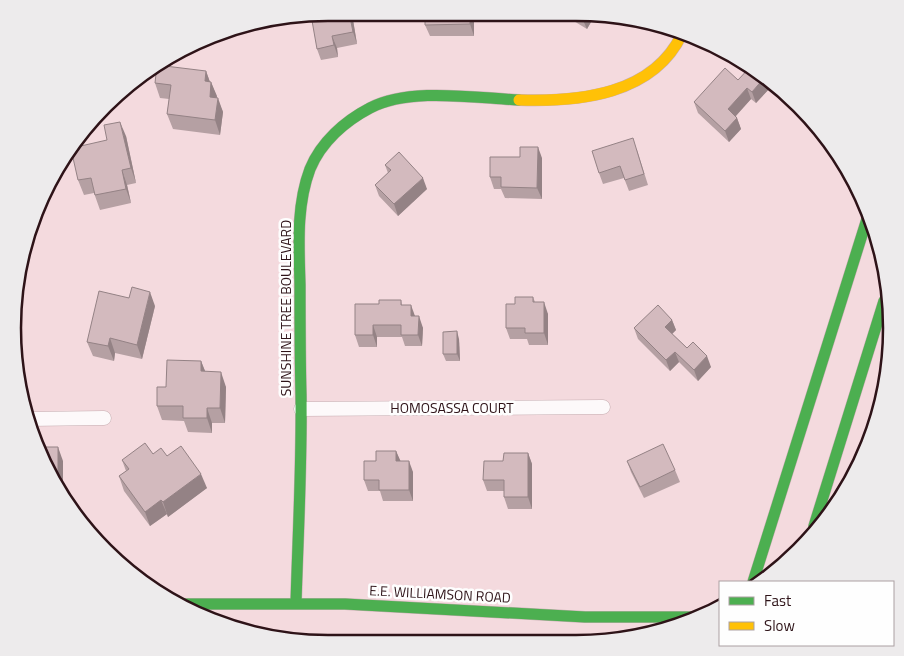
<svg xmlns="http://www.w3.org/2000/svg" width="904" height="656" font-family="'Titillium Web',sans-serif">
  <rect width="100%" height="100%" fill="#f4dade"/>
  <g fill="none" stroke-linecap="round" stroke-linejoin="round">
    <defs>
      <g id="street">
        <polyline points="301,409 603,407"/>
        <polyline points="29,419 104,418"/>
      </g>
      <g id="fast">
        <polyline points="814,526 884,301"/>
        <polyline points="753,582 867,219"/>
        <path d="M296,603C298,534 302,464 301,395C300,358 300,322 300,285C299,247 296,206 310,169C321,142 345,121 370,108C410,87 475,98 519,100"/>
        <polyline points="177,604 345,604 585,617 701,617"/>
      </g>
      <path id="slow" d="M519,100C579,102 653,95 682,34"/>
    </defs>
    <use href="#street" stroke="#c5acb0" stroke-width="15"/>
    <use href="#fast" stroke="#c5acb0" stroke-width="12"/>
    <use href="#slow" stroke="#c5acb0" stroke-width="12"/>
    <use href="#street" stroke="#fdf9fa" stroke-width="14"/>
    <use href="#fast" stroke="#4caf50" stroke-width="11"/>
    <use href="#slow" stroke="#ffc107" stroke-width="11"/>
  </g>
  <g fill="#b5a0a3">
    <polygon points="328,12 350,12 353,20 357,44 337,48 338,57 321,60 317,49"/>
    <polygon points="474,12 474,36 430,36 425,25"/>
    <polygon points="565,12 576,12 595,15 587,29 567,17"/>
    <polygon points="595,15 607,17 605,21"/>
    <polygon points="206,71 210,82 211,82 217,98 223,112 220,135 173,129 167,114 169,99 160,98 155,83"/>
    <polygon points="738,80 770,88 756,103 751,99 736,116 737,118 741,129 729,142 698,113 694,102"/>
    <polygon points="126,136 136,183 127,185 131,203 100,210 94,193 84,195 78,180"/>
    <polygon points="637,150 648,185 629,191 624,178 603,184 599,173"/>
    <polygon points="542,158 542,199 505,198 501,189 494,189 490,177"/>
    <polygon points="385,165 427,189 398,216 379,196 375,185 388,173"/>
    <polygon points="533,297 535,302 548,314 548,345 529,345 527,339 510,339 506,328 515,304"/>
    <polygon points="401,300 402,305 415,316 423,328 422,346 405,346 402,337 377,337 377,347 359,347 355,335 379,304"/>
    <polygon points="155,306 142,359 115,353 114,361 93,356 87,342"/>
    <polygon points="672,320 676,330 672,334 687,348 711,367 698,381 679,362 670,371 638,339 634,328"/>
    <polygon points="459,339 460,361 446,361 443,354"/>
    <polygon points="201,361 205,371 226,387 225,423 212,423 212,433 188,432 184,421 162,420 157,406 166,387"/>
    <polygon points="396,451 400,461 413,472 413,501 383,501 380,491 368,491 364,480 376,461"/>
    <polygon points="528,453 532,464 532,509 508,509 504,497 504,491 487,491 483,480 503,461"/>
    <polygon points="153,454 167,456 207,488 168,517 167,514 150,526 124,491 119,476 126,471 122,460"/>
    <polygon points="627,461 675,470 680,482 644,498 631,472"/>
  </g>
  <g fill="#948285">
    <polygon points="349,12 353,20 357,44 353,32"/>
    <polygon points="470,12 474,12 474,36 470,24"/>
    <polygon points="585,14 595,15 587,29 582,18"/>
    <polygon points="603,16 607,17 605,21"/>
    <polygon points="332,36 337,48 338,57 334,45"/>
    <polygon points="206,71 211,85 211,82 217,96 215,112 205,81"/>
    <polygon points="764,78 768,81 770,88 756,103 752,92"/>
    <polygon points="747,88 751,99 732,120 728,109"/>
    <polygon points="218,98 223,112 220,135 215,120"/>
    <polygon points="737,118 741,129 729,142 725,131"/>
    <polygon points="120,122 126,136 136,183 131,168"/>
    <polygon points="538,147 542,158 542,199 537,188"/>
    <polygon points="122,170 127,185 131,203 126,189"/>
    <polygon points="423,178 427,189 398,216 394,204"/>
    <polygon points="150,292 155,306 142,359 137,345"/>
    <polygon points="544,302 548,314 548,345 544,333"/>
    <polygon points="411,305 415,316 411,316"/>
    <polygon points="419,316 423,328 422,346 418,335"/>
    <polygon points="672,320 676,330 669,337 665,327"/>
    <polygon points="373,325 377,337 377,347 373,335"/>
    <polygon points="457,331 459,339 460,361 457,354"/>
    <polygon points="110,338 115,353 114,361 108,346"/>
    <polygon points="15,348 17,372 15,368"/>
    <polygon points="675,352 679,362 670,371 666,360"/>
    <polygon points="707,356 711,367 698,381 694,370"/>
    <polygon points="201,361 207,376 201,371"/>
    <polygon points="221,372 226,387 225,423 220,408"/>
    <polygon points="207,408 212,423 212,433 207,418"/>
    <polygon points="58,447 63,461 63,494 58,485"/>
    <polygon points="396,451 401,462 396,461"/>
    <polygon points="528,453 532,464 532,509 528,497"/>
    <polygon points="409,461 413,472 413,501 409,490"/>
    <polygon points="201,474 207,488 168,517 163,502"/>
    <polygon points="161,500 167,514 150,526 145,512"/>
  </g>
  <g fill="#d3babe" stroke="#948285">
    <polygon points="328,12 349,12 353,32 332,36 334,45 317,49 311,15"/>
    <polygon points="425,12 470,12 470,24 425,25"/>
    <polygon points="574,12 576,12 585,14 582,18"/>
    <polygon points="157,65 206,71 205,81 211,82 210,97 218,98 215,120 167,114 171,85 155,83"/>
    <polygon points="751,66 764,78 752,92 747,88 728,109 737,118 725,131 694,102 725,68 738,80"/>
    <polygon points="120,122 131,168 122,170 126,189 95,195 91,178 78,180 71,149 72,148 107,140 104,125"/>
    <polygon points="633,138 644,174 625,180 620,166 599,173 592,151"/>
    <polygon points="520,147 538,147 537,188 501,187 501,177 490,177 490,157 520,157"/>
    <polygon points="399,152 423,178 394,204 375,185 391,170 385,165"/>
    <polygon points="132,287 150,292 137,345 110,338 108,346 87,342 99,291 129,298"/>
    <polygon points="515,297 533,297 533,302 544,302 544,333 525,333 525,328 506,328 506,304 515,304"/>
    <polygon points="379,300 401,300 401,305 411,305 411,316 419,316 418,335 401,335 401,325 373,325 373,335 355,335 355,304 379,304"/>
    <polygon points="658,305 672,320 665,327 687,348 693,342 707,356 694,370 675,352 666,360 634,328"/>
    <polygon points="457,331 457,354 443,354 443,332"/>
    <polygon points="167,360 201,361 201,371 221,372 220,408 207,408 207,418 183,418 183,406 157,406 157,387 166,387"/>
    <polygon points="145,443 153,454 161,448 167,456 181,446 201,474 163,502 161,500 145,512 119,476 129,469 122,460"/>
    <polygon points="663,444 675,470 640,487 627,461"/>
    <polygon points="38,447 58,447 58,485 38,452"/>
    <polygon points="376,451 396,451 396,461 409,461 409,490 379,490 379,480 364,480 364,461 376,461"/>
    <polygon points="504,453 528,453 528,497 504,497 504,480 483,480 484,461 503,461"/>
  </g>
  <g text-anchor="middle" stroke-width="5" stroke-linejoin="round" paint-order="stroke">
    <g font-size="14" fill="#2e1318" stroke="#fefefe">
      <text transform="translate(286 308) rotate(-90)" y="5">SUNSHINE TREE BOULEVARD</text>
      <text x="452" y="413">HOMOSASSA COURT</text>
      <text transform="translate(440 594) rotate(3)" y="5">E.E. WILLIAMSON ROAD</text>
    </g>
  </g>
  <path d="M0 0H904V656H0ZM328 21H576A307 307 0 0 1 883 328V328A307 307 0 0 1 576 635H328A307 307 0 0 1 21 328V328A307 307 0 0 1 328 21Z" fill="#edebec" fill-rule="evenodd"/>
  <path fill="none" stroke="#2e1318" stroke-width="2.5" d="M328 21H576A307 307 0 0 1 883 328V328A307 307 0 0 1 576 635H328A307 307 0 0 1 21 328V328A307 307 0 0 1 328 21Z"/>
  <rect x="719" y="581" width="175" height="65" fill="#fefefe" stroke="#aba0a2"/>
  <rect x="729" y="597" width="25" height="8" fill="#4caf50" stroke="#aba0a2"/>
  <text x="764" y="606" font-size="15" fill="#2e1318">Fast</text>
  <rect x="729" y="622" width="25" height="8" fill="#ffc107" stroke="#aba0a2"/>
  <text x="764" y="631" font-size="15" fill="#2e1318">Slow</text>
</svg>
